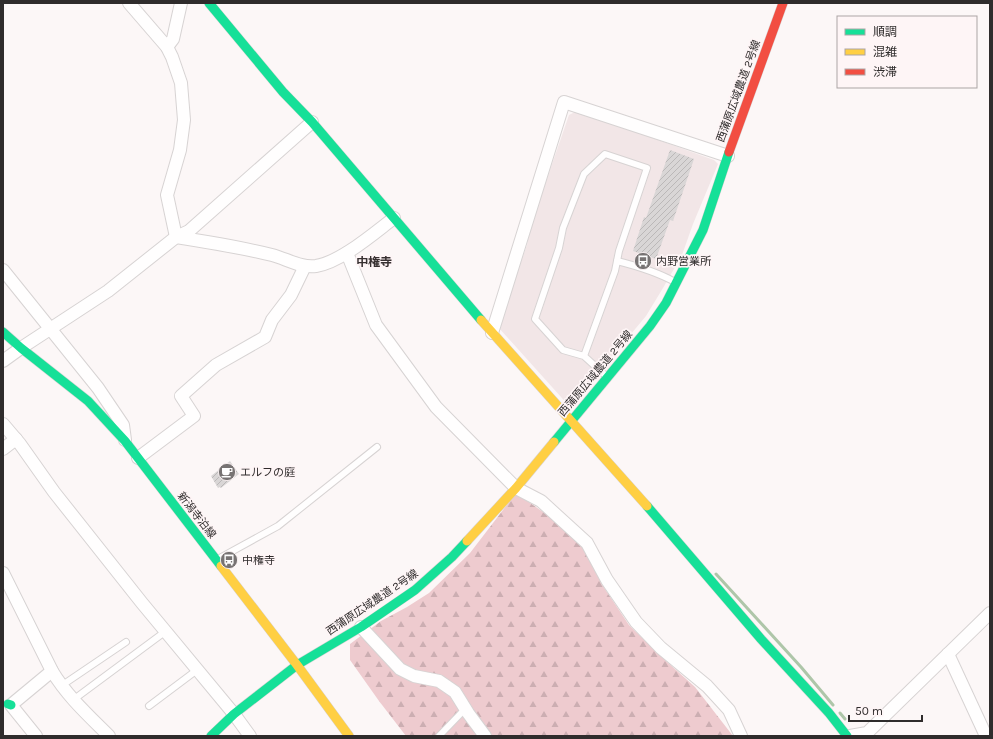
<svg xmlns="http://www.w3.org/2000/svg" width="993" height="739" font-family="Karla,'Noto Sans JP',sans-serif">
  <defs>
    <pattern id="forest-firs" width="22" height="20" patternUnits="userSpaceOnUse"><rect width="22" height="20" fill="#eecbcf"/><path d="M5 1l3.5 6h-7zM16 11l3.5 6h-7z" fill="#ccaeb2"/></pattern>
    <pattern id="building-hatch" width="6" height="6" patternUnits="userSpaceOnUse"><rect width="6" height="6" fill="#d9d6d6"/><path d="M-1 1l2-2M0 6l6-6M5 7l2-2" fill="none" stroke="#bbb8b8"/></pattern>
  </defs>
  <rect width="100%" height="100%" fill="#fcf7f7"/>
  <polygon fill="#f2e6e7" points="577,111 714,160 718,164 693,224 682,255 663,288 646,316 570,407 498,327 527,245 530,228 569,115"/>
  <polygon fill="url(#forest-firs)" points="516,493 580,538 603,586 629,625 666,661 695,687 733,736 406,736 379,701 350,660 350,644 381,621 407,607 429,593 470,553"/>
  <g fill="none" stroke-linecap="round" stroke-linejoin="round">
    <g stroke="#aec6a9" stroke-width="3">
      <polyline points="716,574 801,667 833,705"/>
      <polyline points="840,713 845,719"/>
    </g>
  </g>
  <g fill="url(#building-hatch)">
    <polygon points="670,150 694,159 673,221 670,220 656,259 633,251 644,217 646,218"/>
    <polygon points="230,461 239,474 221,488 220,487 218,488 211,476"/>
  </g>
  <g fill="none" stroke-linecap="round" stroke-linejoin="round">
    <defs>
      <g id="lane">
        <path d="M617,261C637,266 657,272 675,282"/>
        <polyline points="584,356 615,271 619,251 647,168 605,154 584,174 563,228 559,248 535,319 563,350 584,356 606,376"/>
        <polyline points="218,559 278,526 377,447"/>
        <polyline points="61,686 126,642"/>
        <polyline points="73,700 166,631"/>
        <polyline points="149,706 197,670"/>
        <polyline points="439,736 465,709"/>
      </g>
      <g id="street">
        <polyline points="129,3 167,47 172,57 181,83 184,120 180,150 167,195 176,237"/>
        <polyline points="167,47 173,39 181,3"/>
        <path d="M176,237C208,242 240,247 272,255C287,259 301,268 316,266C341,262 374,233 394,218"/>
        <polyline points="347,253 376,325 436,407 516,488 541,501 587,543 607,580 636,622 661,648 707,686 729,710 741,736"/>
        <polyline points="3,270 98,388 123,425 125,440"/>
        <polyline points="492,333 564,102 728,156"/>
        <polyline points="3,361 21,348 108,291 176,237 189,231 312,122"/>
        <polyline points="3,424 20,444 54,492 142,603 234,714 250,736"/>
        <polyline points="3,449 16,439"/>
        <polyline points="138,458 194,416 181,396 216,365 265,337 272,320 291,295 305,266"/>
        <path d="M3,573L52,671C67,696 88,715 109,736"/>
        <polyline points="361,627 400,669 414,676 439,681 455,692 468,713 485,736"/>
        <polyline points="948,654 986,736"/>
        <polyline points="36,736 11,705 52,671"/>
        <polyline points="850,736 867,733 990,613"/>
      </g>
      <g id="fast">
        <polyline points="209,3 283,92 312,122 481,320"/>
        <polyline points="3,332 21,348 88,401 125,441 221,566"/>
        <polyline points="554,442 650,326 666,303 703,230 729,152"/>
        <polyline points="647,506 761,639 829,713 847,736"/>
        <polyline points="8,704 11,705"/>
        <polyline points="211,736 234,714 297,665 361,627 415,590 452,557 467,541"/>
      </g>
      <g id="slow">
        <polyline points="481,320 647,506"/>
        <polyline points="467,541 516,488 554,442"/>
        <polyline points="221,566 297,665 349,736"/>
      </g>
      <polyline id="jam" points="729,152 783,3"/>
    </defs>
    <use href="#lane" stroke="#d7d3d3" stroke-width="8"/>
    <use href="#street" stroke="#d7d3d3" stroke-width="14"/>
    <use href="#fast" stroke="#d7d3d3" stroke-width="10"/>
    <use href="#slow" stroke="#d7d3d3" stroke-width="10"/>
    <use href="#jam" stroke="#d7d3d3" stroke-width="10"/>
    <use href="#lane" stroke="#fffefe" stroke-width="6"/>
    <use href="#street" stroke="#fffefe" stroke-width="12"/>
    <use href="#fast" stroke="#16e098" stroke-width="9"/>
    <use href="#slow" stroke="#ffcf43" stroke-width="9"/>
    <use href="#jam" stroke="#f24e42" stroke-width="9"/>
  </g>
  <defs>
    <symbol id="bus-disc" viewBox="-11 -11 22 22"><circle r="9.5" fill="#777373" stroke="#fef5f6"/><path d="M-5-6H5V4H4V6H2V4H-2V6H-4V4H-5ZM-3.5-4V0h7V-4ZM-3.5 1.2v1.5H-2V1.2ZM2 1.2v1.5H3.5V1.2Z" fill="#fff"/></symbol>
    <symbol id="cafe-disc" viewBox="-11 -11 22 22"><circle r="9.5" fill="#777373" stroke="#fef5f6"/><path d="M-5.5-4.5H6V0H3Q3 3.5 0 3.5H-2.5Q-5.5 3.5-5.5 0ZM3-3.2v2h1.7v-2ZM-6 4.5H4V6H-6Z" fill="#fff"/></symbol>
  </defs>
  <g fill-rule="evenodd">
    <use href="#bus-disc" x="633" y="251" width="20" height="20"/>
    <use href="#cafe-disc" x="217" y="462" width="20" height="20"/>
    <use href="#bus-disc" x="219" y="550" width="20" height="20"/>
  </g>
  <g text-anchor="middle" stroke-width="3.5" stroke-linejoin="round" paint-order="stroke">
    <g font-size="11" fill="#2f2c2c" stroke="#fef5f6">
      <text transform="translate(738 91) rotate(-70)" y="4">西蒲原広域農道 2号線</text>
      <text transform="translate(595 373) rotate(-50)" y="4">西蒲原広域農道 2号線</text>
      <text transform="translate(197 515) rotate(52)" y="4">新潟寺泊線</text>
      <text transform="translate(372 602) rotate(-34)" y="4">西蒲原広域農道 2号線</text>
    </g>
    <g font-size="11" fill="#2f2c2c" stroke="#fef5f6" text-anchor="start">
      <text x="656" y="265">内野営業所</text>
      <text x="240" y="476">エルフの庭</text>
      <text x="242" y="564">中権寺</text>
    </g>
    <g font-size="12" font-weight="bold" fill="#373031" stroke="#fef5f6">
      <text x="374" y="266">中権寺</text>
    </g>
  </g>
  <rect width="993" height="739" fill="none" stroke="#2f2c2c" stroke-width="8"/>
  <rect x="837" y="16" width="140" height="72" fill="#fef5f6" stroke="#aba5a5"/>
  <rect x="845" y="29" width="20" height="6" fill="#16e098" stroke="#aba5a5"/>
  <text x="873" y="36" font-size="12" fill="#2f2c2c">順調</text>
  <rect x="845" y="49" width="20" height="6" fill="#ffcf43" stroke="#aba5a5"/>
  <text x="873" y="56" font-size="12" fill="#2f2c2c">混雑</text>
  <rect x="845" y="69" width="20" height="6" fill="#f24e42" stroke="#aba5a5"/>
  <text x="873" y="76" font-size="12" fill="#2f2c2c">渋滞</text>
  <path d="M849 715v6h73v-6" fill="none" stroke="#2f2c2c" stroke-width="2"/>
  <text x="855" y="715" font-size="12" fill="#2f2c2c" stroke="#fef5f6" stroke-width="3" paint-order="stroke">50 m</text>
</svg>
